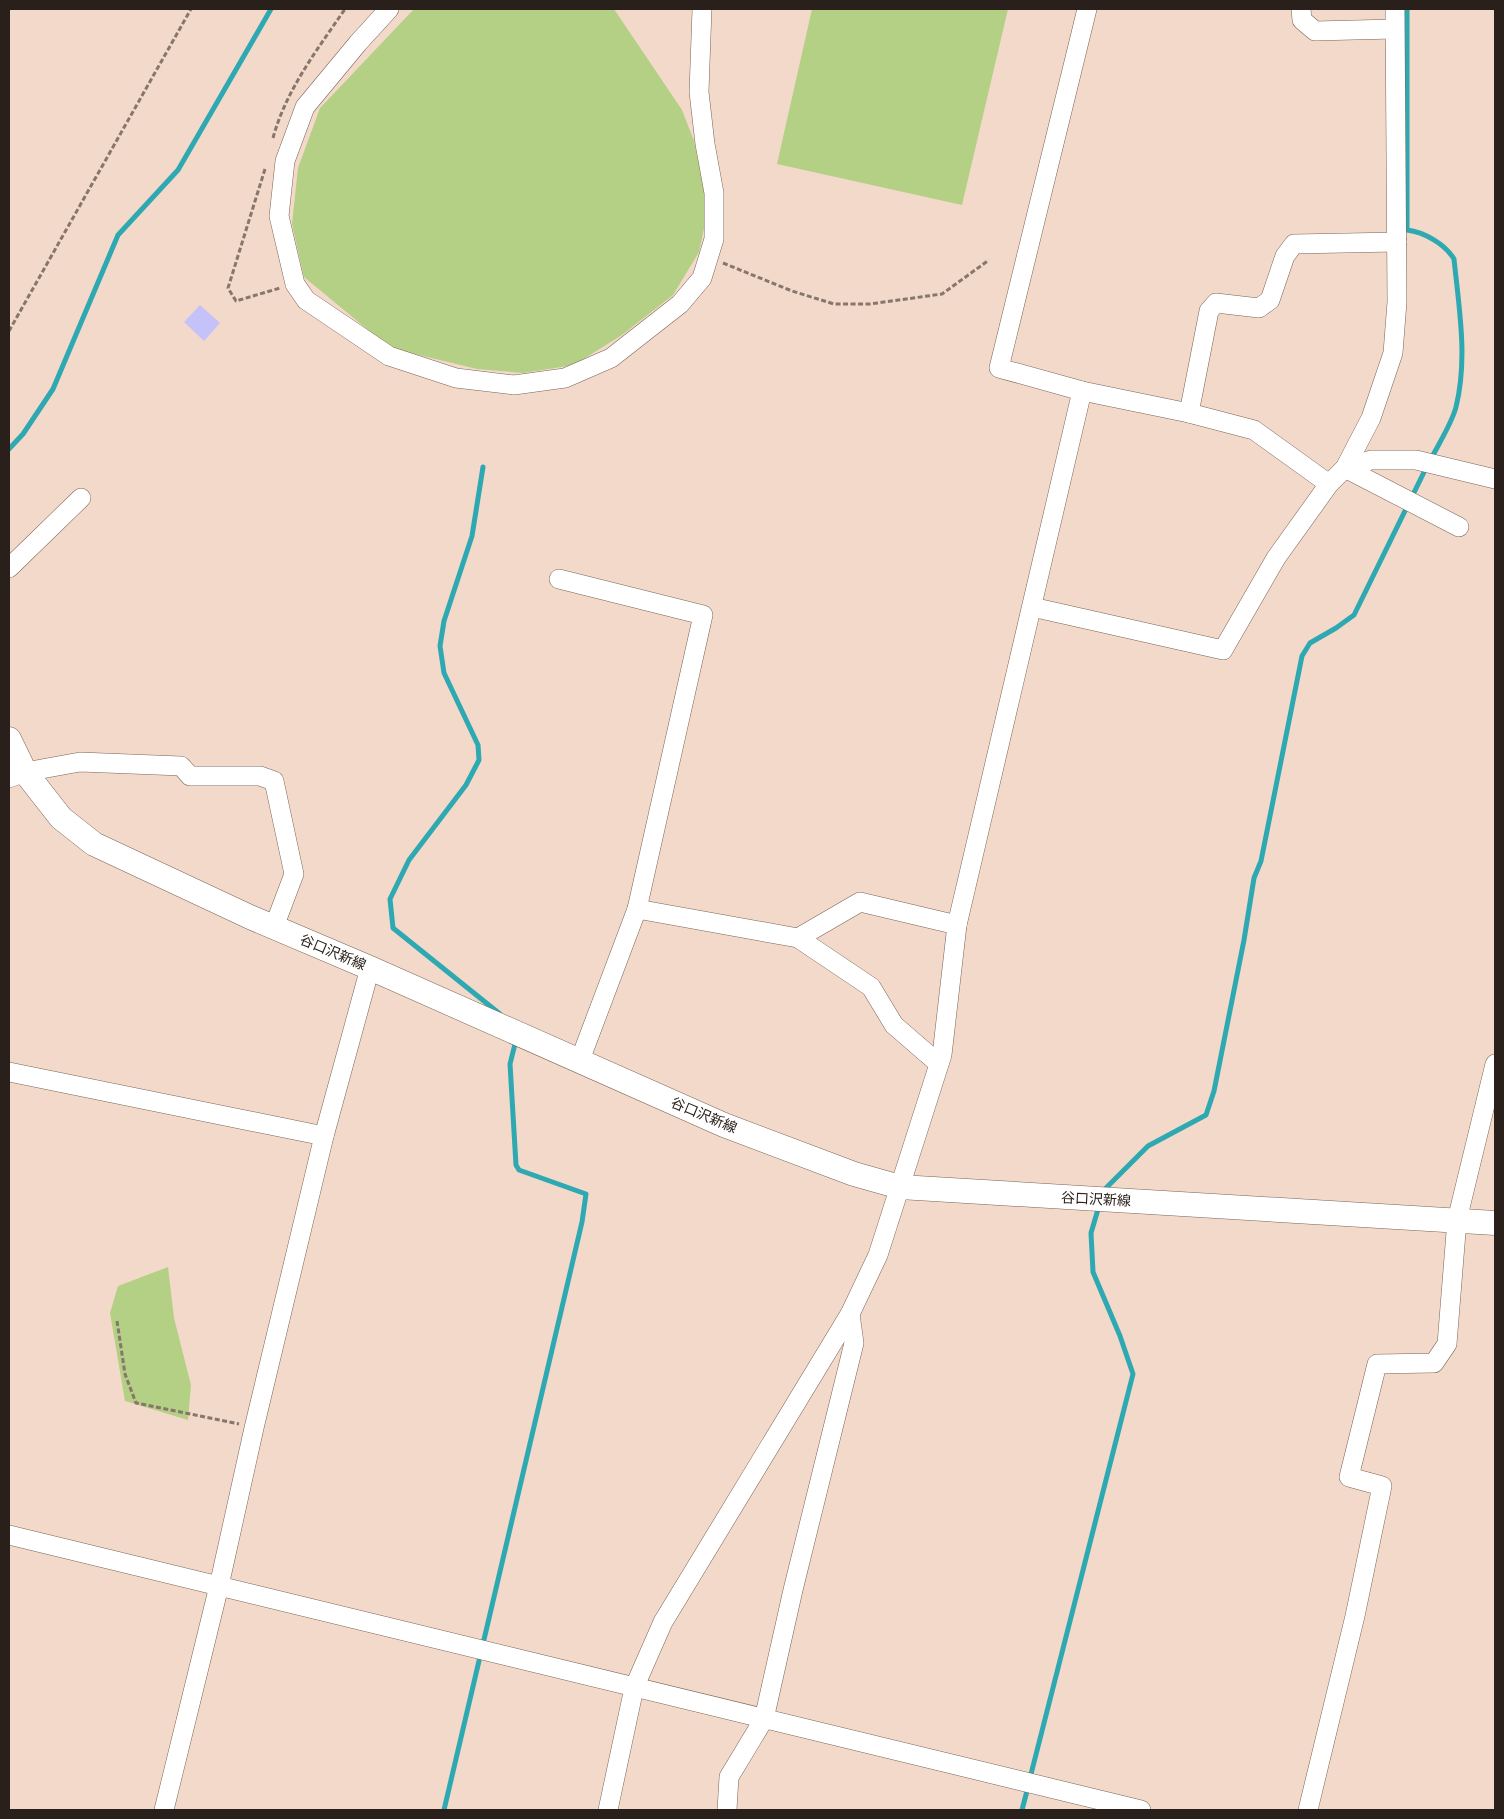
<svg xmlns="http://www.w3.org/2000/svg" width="1504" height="1819" font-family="'Noto Serif','Noto Sans JP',serif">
  <rect width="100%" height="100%" fill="#f3d9ca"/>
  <g fill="#b4d084">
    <polygon points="414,9 614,9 682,110 694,141 708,210 699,252 673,295 622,335 574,365 523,373 477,369 390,348 304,277 292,224 298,168 320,108"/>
    <polygon points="812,9 1008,9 962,205 777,164"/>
    <polygon points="168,1267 174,1318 191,1385 188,1420 125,1401 110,1313 118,1286"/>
  </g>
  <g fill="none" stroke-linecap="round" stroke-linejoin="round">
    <g stroke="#2ea9b2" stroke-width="5">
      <path d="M1407,9V230C1424,232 1445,244 1454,259C1459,308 1468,359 1456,407C1452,423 1439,443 1431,459"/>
      <polyline points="9,449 23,434 53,389 118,235 178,170 271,9"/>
      <polyline points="483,467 472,536 444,621 440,646 444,673 478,745 479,760 466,785 409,860 390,899 393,928 500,1014"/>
      <polyline points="1103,1193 1104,1190 1148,1146 1206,1115 1214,1091 1244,940 1254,878 1261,861 1302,656 1310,643 1336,628 1354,615 1427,466"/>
      <polyline points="1030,1778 1133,1374 1120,1336 1093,1272 1091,1233 1099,1206"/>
      <polyline points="444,1810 582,1222 586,1194 519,1170 516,1165 510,1064 516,1040"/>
      <polyline points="1022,1810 1028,1787"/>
    </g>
  </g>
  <polygon fill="#c5c2fa" points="200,305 220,323 204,341 184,322"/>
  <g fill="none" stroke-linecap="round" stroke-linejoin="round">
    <defs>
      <g id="minor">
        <polyline points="389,9 358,43 305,107 285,161 279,216 295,284 306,300 389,356 456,378 514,385 565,378 611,358 680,304 702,278 714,239 714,193 705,144 699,92 702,9"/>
        <polyline points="1087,9 999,368 1082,391 1189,413 1254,430 1329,484"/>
        <polyline points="1301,9 1302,20 1315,31 1394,29"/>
        <polyline points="1189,413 1209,311 1216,303 1259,308 1270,300 1285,256 1294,244 1397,242"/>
        <polyline points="1345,468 1371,460 1416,460 1495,479"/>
        <polyline points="1345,468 1459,527"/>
        <polyline points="9,568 81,498"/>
        <polyline points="559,579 703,615 637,909 580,1060"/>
        <polyline points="1032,607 1223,650 1276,558 1329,484 1345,468 1371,418 1393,353 1397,302 1395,9"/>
        <polyline points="9,778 25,772 80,762 181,766 190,776 260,776 274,781 294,874 274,927"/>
        <polyline points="637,909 798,938 860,902 957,925"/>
        <polyline points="798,938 871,987 894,1025 939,1064"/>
        <polyline points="9,1072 324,1136"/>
        <polyline points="9,1535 1141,1810"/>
        <polyline points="164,1810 219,1586 254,1428 324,1136 370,968"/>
        <polyline points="608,1810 634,1688 663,1622 850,1314 878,1255 942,1055 957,925 1082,391"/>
        <polyline points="727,1810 729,1777 764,1719 793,1590 854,1343 850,1314"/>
        <polyline points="1308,1810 1355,1616 1382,1486 1349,1477 1377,1364 1434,1363 1447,1344 1457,1220 1495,1064"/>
      </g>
      <polyline id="major" points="9,739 25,772 61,818 94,844 250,917 370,968 724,1125 854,1174 900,1187 1495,1223"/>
    </defs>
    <use href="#minor" stroke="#7a6456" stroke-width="20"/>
    <use href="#major" stroke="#7a6456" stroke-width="25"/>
    <g stroke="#87766c" stroke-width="3" stroke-dasharray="5 2.5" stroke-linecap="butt">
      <path d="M273,138C286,90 317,50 345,9"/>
      <polyline points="265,169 228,288 236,301 280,288"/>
      <polyline points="723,263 792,291 834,304 870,304 942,294 989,260"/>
      <polyline points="9,331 191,9"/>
      <polyline points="117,1321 125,1374 136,1403 239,1424"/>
    </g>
    <use href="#minor" stroke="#fff" stroke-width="19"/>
    <use href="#major" stroke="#fff" stroke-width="24"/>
  </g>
  <g text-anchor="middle" stroke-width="4" stroke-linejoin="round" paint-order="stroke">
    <g font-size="14" fill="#2a201b" stroke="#fff">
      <text transform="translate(333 952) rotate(23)" y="5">谷口沢新線</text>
      <text transform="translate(704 1115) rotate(23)" y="5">谷口沢新線</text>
      <text transform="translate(1096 1199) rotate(3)" y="5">谷口沢新線</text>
    </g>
  </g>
  <rect width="1504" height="1819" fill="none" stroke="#2a201b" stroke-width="20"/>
</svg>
